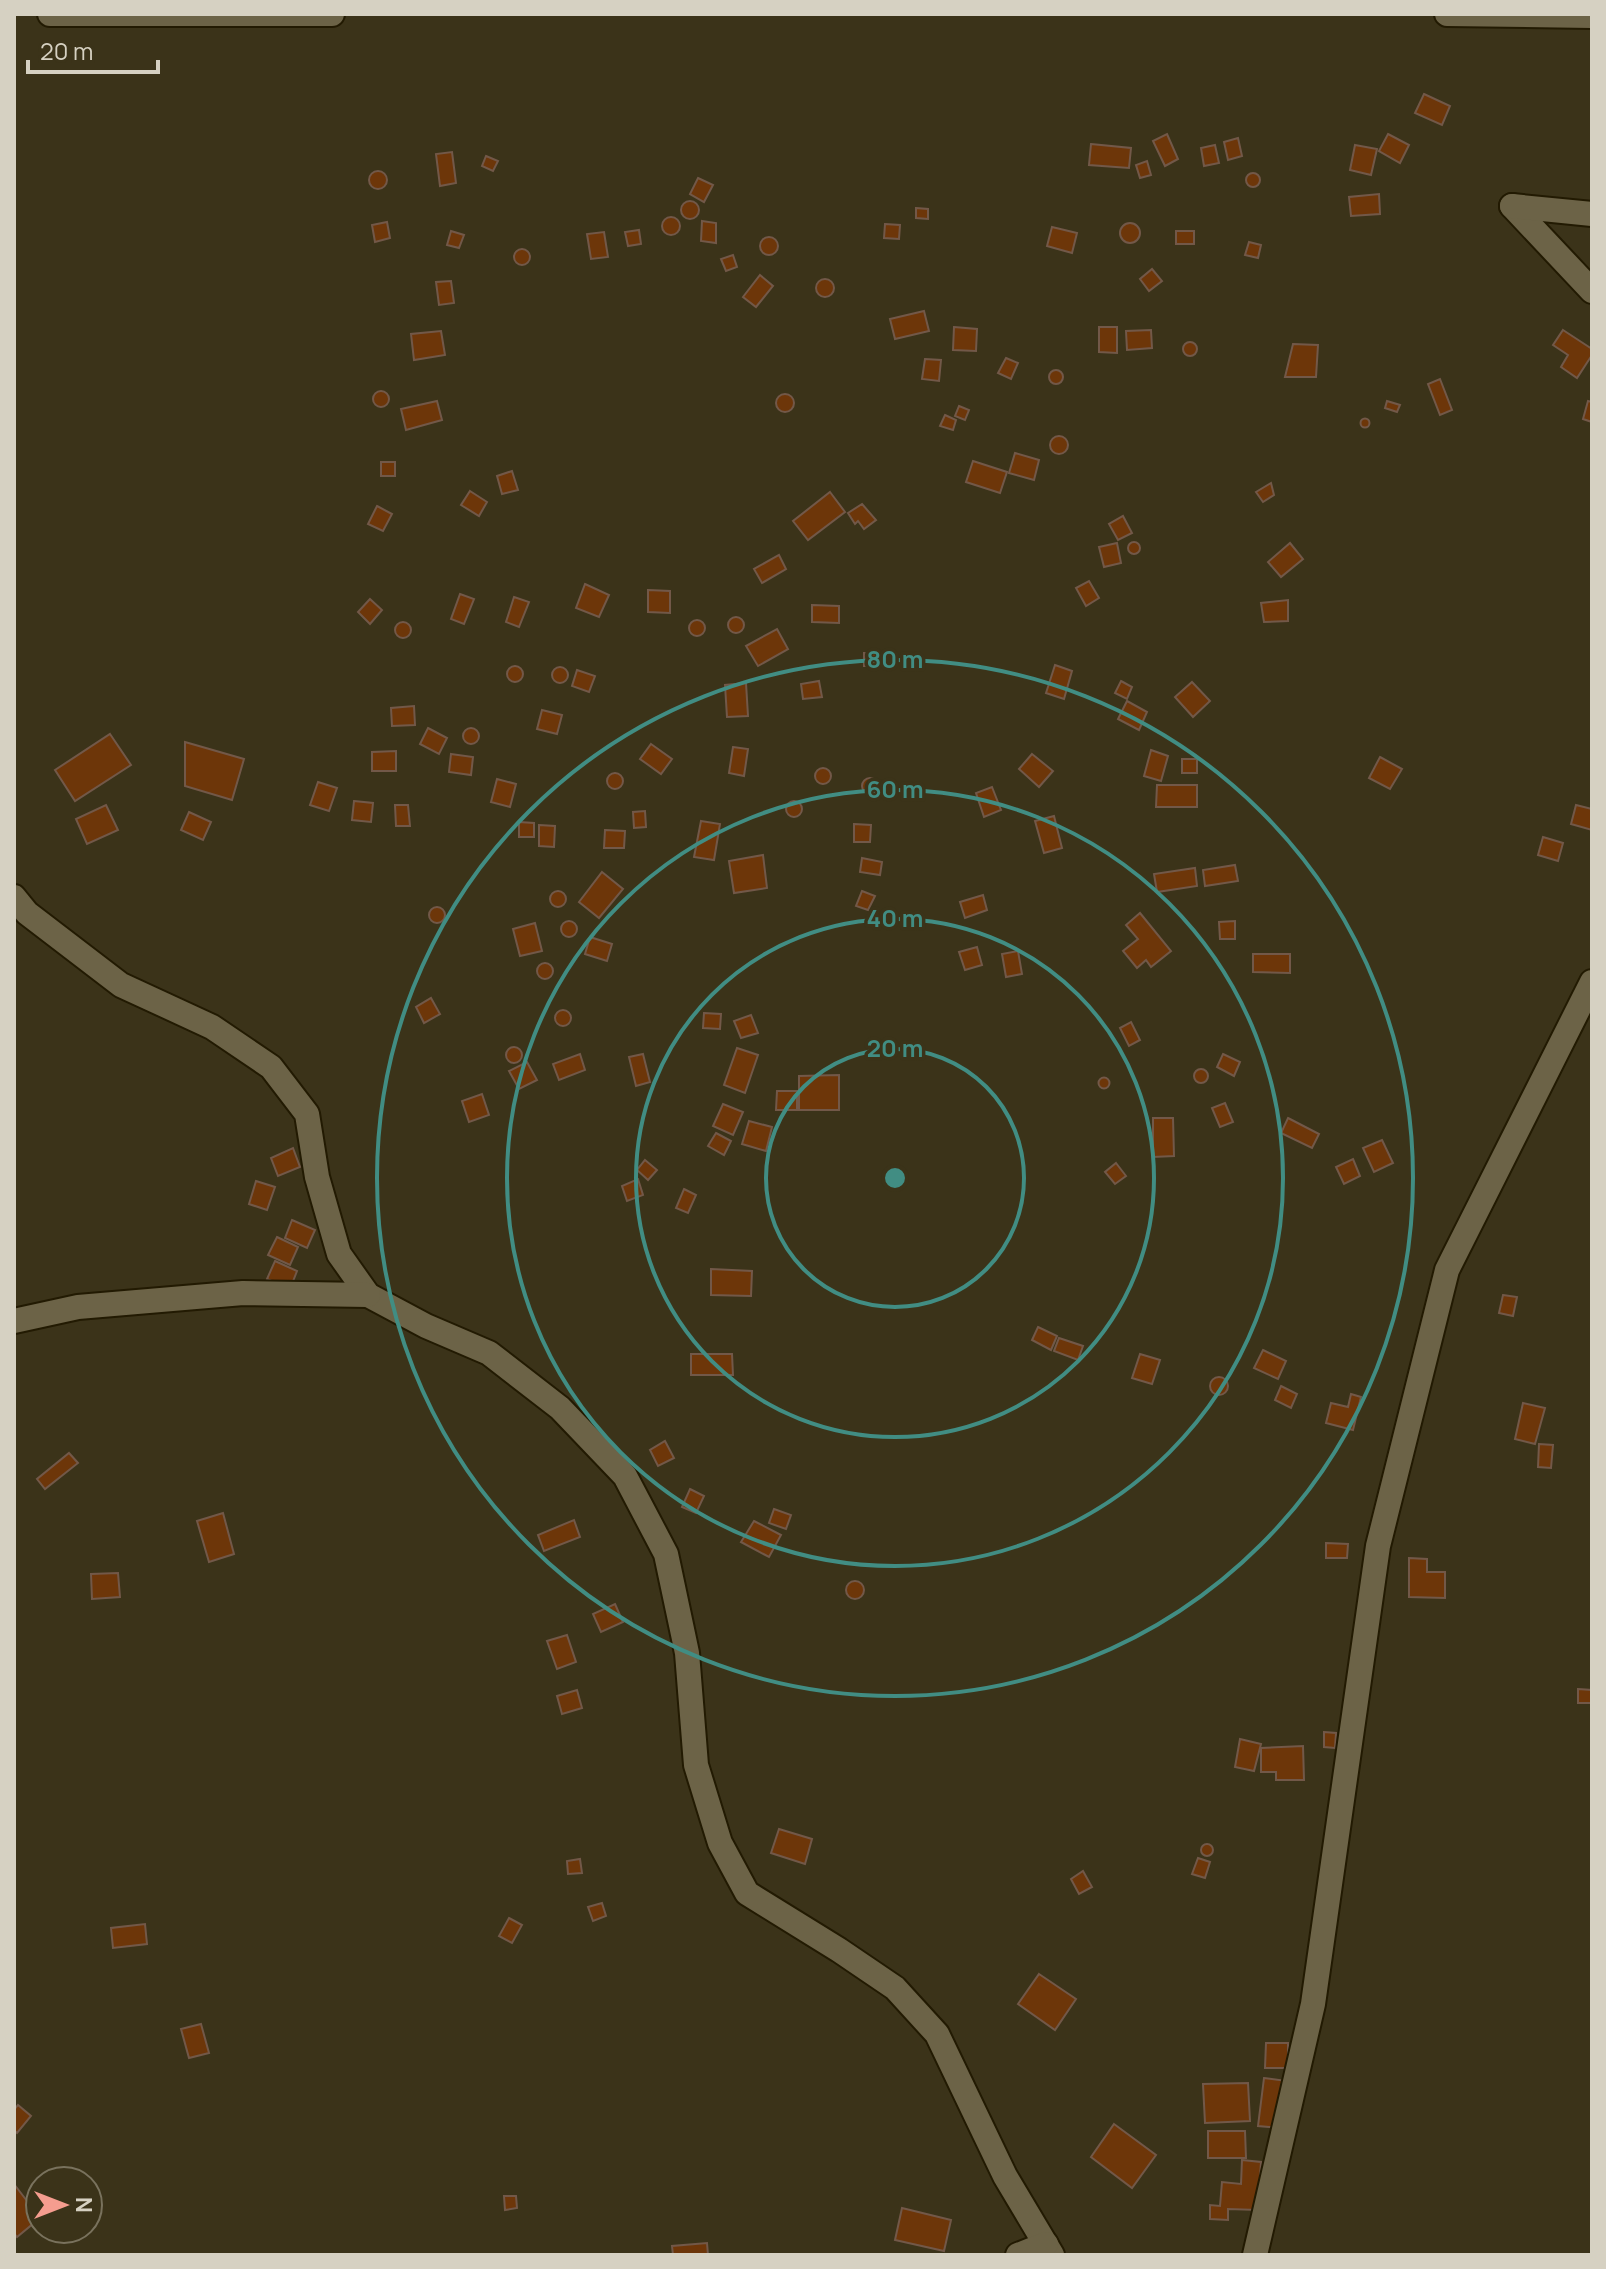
<svg xmlns="http://www.w3.org/2000/svg" width="1606" height="2269" font-family="Manrope,sans-serif">
  <rect width="100%" height="100%" fill="#3b3319"/>
  <g fill="#6d3609" stroke="#725848" stroke-width="2">
    <polygon points="1424,94 1450,106 1442,125 1415,113"/>
    <polygon points="1167,134 1178,159 1165,166 1153,141"/>
    <polygon points="1388,134 1409,145 1400,163 1379,151"/>
    <polygon points="1238,138 1242,156 1228,160 1224,142"/>
    <polygon points="1091,144 1131,148 1129,168 1089,165"/>
    <polygon points="1215,145 1219,163 1204,166 1201,148"/>
    <polygon points="1355,145 1377,149 1371,175 1350,170"/>
    <polygon points="452,152 456,183 440,186 436,154"/>
    <polygon points="486,156 498,161 493,171 482,166"/>
    <polygon points="1147,161 1151,175 1140,178 1136,165"/>
    <circle cx="378" cy="180" r="9"/>
    <circle cx="1253" cy="180" r="7"/>
    <polygon points="698,178 713,185 704,202 690,194"/>
    <polygon points="1379,194 1380,214 1351,216 1349,197"/>
    <circle cx="690" cy="210" r="9"/>
    <polygon points="916,208 928,209 928,219 916,218"/>
    <circle cx="671" cy="226" r="9"/>
    <polygon points="702,221 716,223 716,243 701,241"/>
    <polygon points="387,222 390,238 375,242 372,225"/>
    <circle cx="1130" cy="233" r="10"/>
    <polygon points="885,224 900,225 899,239 884,238"/>
    <polygon points="1052,227 1077,233 1072,253 1047,246"/>
    <polygon points="639,230 641,244 628,246 625,232"/>
    <polygon points="451,231 464,235 459,248 447,245"/>
    <rect x="1176" y="231" width="18" height="13"/>
    <polygon points="604,232 608,257 591,259 587,234"/>
    <circle cx="769" cy="246" r="9"/>
    <polygon points="1249,242 1261,245 1258,258 1245,255"/>
    <circle cx="522" cy="257" r="8"/>
    <polygon points="733,255 737,267 726,271 721,259"/>
    <polygon points="1152,269 1162,281 1149,291 1140,279"/>
    <polygon points="760,275 773,286 756,307 743,297"/>
    <circle cx="825" cy="288" r="9"/>
    <polygon points="451,281 454,303 439,305 436,282"/>
    <polygon points="924,311 929,331 895,339 890,319"/>
    <polygon points="954,327 977,329 976,351 953,350"/>
    <polygon points="1099,327 1117,327 1117,353 1099,352"/>
    <polygon points="1151,330 1152,348 1127,350 1126,331"/>
    <polygon points="1563,330 1592,349 1592,355 1577,378 1561,367 1568,355 1553,345"/>
    <polygon points="441,331 445,355 414,360 411,334"/>
    <circle cx="1190" cy="349" r="7"/>
    <polygon points="1293,344 1318,345 1316,377 1285,377"/>
    <polygon points="1006,358 1018,363 1011,379 998,373"/>
    <polygon points="925,359 941,360 939,381 922,379"/>
    <circle cx="1056" cy="377" r="7"/>
    <polygon points="1440,379 1452,410 1440,415 1428,384"/>
    <circle cx="381" cy="399" r="8"/>
    <circle cx="785" cy="403" r="9"/>
    <polygon points="437,401 442,420 406,430 401,409"/>
    <polygon points="1387,401 1400,405 1397,412 1385,408"/>
    <polygon points="1588,401 1592,402 1592,422 1583,419"/>
    <polygon points="959,406 969,410 965,420 955,416"/>
    <polygon points="945,415 956,420 953,430 940,426"/>
    <circle cx="1365" cy="423" r="4.5"/>
    <circle cx="1059" cy="445" r="9"/>
    <polygon points="1015,453 1039,460 1034,480 1009,473"/>
    <polygon points="973,461 1007,472 1000,493 966,482"/>
    <rect x="381" y="462" width="14" height="14"/>
    <polygon points="512,471 518,490 502,494 497,476"/>
    <polygon points="1271,483 1274,495 1263,502 1256,492"/>
    <polygon points="470,491 487,502 479,516 461,505"/>
    <polygon points="830,492 845,512 808,540 793,521"/>
    <polygon points="862,504 876,520 864,529 858,521 855,524 848,513"/>
    <polygon points="377,506 392,514 383,531 368,524"/>
    <polygon points="1123,516 1132,533 1118,540 1109,524"/>
    <circle cx="1134" cy="548" r="6"/>
    <polygon points="1117,543 1121,563 1104,567 1099,547"/>
    <polygon points="1290,543 1303,559 1281,577 1268,562"/>
    <polygon points="779,555 786,569 762,583 754,569"/>
    <polygon points="1089,581 1099,598 1086,606 1076,588"/>
    <polygon points="585,584 609,595 599,617 576,608"/>
    <polygon points="648,590 670,591 670,613 648,612"/>
    <polygon points="460,594 474,599 464,624 451,619"/>
    <polygon points="514,597 529,602 519,627 506,622"/>
    <polygon points="370,599 382,610 370,624 358,612"/>
    <polygon points="1288,600 1288,621 1264,622 1261,603"/>
    <polygon points="812,605 839,606 839,623 812,622"/>
    <circle cx="736" cy="625" r="8"/>
    <circle cx="697" cy="628" r="8"/>
    <circle cx="403" cy="630" r="8"/>
    <polygon points="777,629 788,649 758,666 746,646"/>
    <polygon points="864,653 882,653 881,666 864,666"/>
    <polygon points="1055,665 1072,671 1064,699 1046,693"/>
    <circle cx="515" cy="674" r="8"/>
    <circle cx="560" cy="675" r="8"/>
    <polygon points="577,670 595,676 589,692 572,686"/>
    <polygon points="819,681 822,697 803,699 801,684"/>
    <polygon points="1121,681 1132,687 1127,699 1115,693"/>
    <polygon points="1192,682 1210,701 1193,717 1175,697"/>
    <polygon points="746,683 748,716 727,717 725,685"/>
    <polygon points="1127,701 1147,712 1139,730 1118,719"/>
    <polygon points="414,706 415,725 392,726 391,708"/>
    <polygon points="542,710 562,715 557,734 537,729"/>
    <polygon points="428,728 447,738 439,754 420,744"/>
    <circle cx="471" cy="736" r="8"/>
    <polygon points="110,734 131,765 75,801 55,770"/>
    <polygon points="185,742 244,759 232,800 185,786"/>
    <polygon points="651,744 672,759 661,774 640,759"/>
    <polygon points="733,747 748,749 744,776 729,773"/>
    <polygon points="1151,750 1168,756 1161,781 1144,776"/>
    <polygon points="396,751 396,771 372,771 372,752"/>
    <polygon points="451,754 473,757 471,775 449,772"/>
    <polygon points="1032,754 1053,771 1039,787 1019,769"/>
    <polygon points="1380,757 1402,769 1390,789 1369,778"/>
    <rect x="1182" y="759" width="15" height="14"/>
    <circle cx="823" cy="776" r="8"/>
    <circle cx="615" cy="781" r="8"/>
    <circle cx="870" cy="786" r="8"/>
    <polygon points="497,779 516,784 510,807 491,802"/>
    <polygon points="318,782 337,788 329,811 310,805"/>
    <polygon points="1157,785 1197,785 1197,807 1156,807"/>
    <polygon points="992,787 1001,810 984,817 976,793"/>
    <polygon points="354,801 373,803 371,822 352,820"/>
    <circle cx="794" cy="809" r="8"/>
    <polygon points="106,805 118,830 87,844 76,819"/>
    <polygon points="395,805 408,805 410,826 396,826"/>
    <polygon points="1576,805 1592,809 1592,830 1571,824"/>
    <polygon points="645,811 646,827 634,828 633,812"/>
    <polygon points="189,812 211,822 203,840 181,830"/>
    <polygon points="1054,816 1062,848 1044,853 1035,821"/>
    <polygon points="701,821 720,824 714,860 694,857"/>
    <polygon points="519,822 534,823 534,837 519,837"/>
    <polygon points="854,824 871,825 870,842 854,842"/>
    <polygon points="539,825 555,826 554,847 539,846"/>
    <polygon points="605,830 625,831 624,848 604,848"/>
    <polygon points="1543,837 1563,843 1558,861 1538,855"/>
    <polygon points="763,855 767,888 734,893 729,861"/>
    <polygon points="862,858 882,862 880,875 860,872"/>
    <polygon points="1235,865 1238,881 1205,886 1203,870"/>
    <polygon points="1195,868 1197,886 1157,892 1154,874"/>
    <polygon points="602,872 623,889 599,918 579,902"/>
    <polygon points="862,891 875,896 868,910 856,906"/>
    <circle cx="558" cy="899" r="8"/>
    <polygon points="983,895 987,910 965,918 960,902"/>
    <circle cx="437" cy="915" r="8"/>
    <polygon points="1140,913 1171,951 1151,967 1146,960 1137,968 1123,951 1138,939 1126,925"/>
    <polygon points="1235,921 1235,939 1220,939 1219,922"/>
    <circle cx="569" cy="929" r="8"/>
    <polygon points="535,923 542,951 520,956 513,929"/>
    <polygon points="590,937 612,944 607,961 585,954"/>
    <polygon points="977,947 982,965 965,970 959,952"/>
    <polygon points="1018,951 1022,974 1006,977 1002,954"/>
    <polygon points="1253,954 1290,954 1290,973 1253,972"/>
    <circle cx="545" cy="971" r="8"/>
    <polygon points="431,998 440,1014 424,1023 416,1007"/>
    <circle cx="563" cy="1018" r="8"/>
    <polygon points="704,1013 721,1014 720,1029 703,1028"/>
    <polygon points="751,1015 758,1033 741,1038 734,1021"/>
    <polygon points="1131,1022 1140,1040 1129,1046 1120,1028"/>
    <circle cx="514" cy="1055" r="8"/>
    <polygon points="737,1048 758,1055 745,1093 724,1085"/>
    <polygon points="580,1054 585,1070 559,1080 553,1064"/>
    <polygon points="643,1054 650,1082 636,1086 629,1057"/>
    <polygon points="1223,1054 1240,1062 1234,1076 1217,1067"/>
    <polygon points="527,1062 537,1080 519,1089 509,1071"/>
    <circle cx="1201" cy="1076" r="7"/>
    <polygon points="839,1075 839,1110 799,1110 799,1076"/>
    <circle cx="1104" cy="1083" r="5.5"/>
    <polygon points="777,1091 797,1091 797,1110 776,1110"/>
    <polygon points="482,1094 489,1115 469,1122 462,1101"/>
    <polygon points="1225,1103 1233,1122 1220,1127 1212,1108"/>
    <polygon points="723,1104 743,1112 733,1135 713,1126"/>
    <polygon points="1153,1118 1173,1118 1174,1156 1153,1157"/>
    <polygon points="1288,1118 1319,1134 1312,1148 1281,1133"/>
    <polygon points="749,1121 772,1127 766,1151 742,1144"/>
    <polygon points="716,1133 731,1141 724,1155 708,1146"/>
    <polygon points="1382,1140 1393,1163 1374,1172 1363,1148"/>
    <polygon points="293,1148 300,1167 278,1176 271,1158"/>
    <polygon points="1353,1159 1360,1176 1344,1184 1336,1167"/>
    <polygon points="645,1160 657,1170 648,1180 637,1170"/>
    <polygon points="1116,1163 1126,1176 1115,1184 1105,1172"/>
    <polygon points="638,1179 643,1195 627,1201 622,1186"/>
    <polygon points="256,1181 275,1187 267,1210 249,1204"/>
    <polygon points="684,1189 696,1195 688,1213 676,1208"/>
    <polygon points="292,1220 315,1230 307,1248 285,1238"/>
    <polygon points="277,1237 298,1247 290,1265 268,1255"/>
    <polygon points="275,1261 297,1271 290,1289 267,1279"/>
    <polygon points="711,1269 752,1271 751,1296 711,1295"/>
    <polygon points="1503,1295 1517,1297 1513,1316 1499,1313"/>
    <polygon points="1038,1327 1057,1336 1051,1350 1032,1340"/>
    <polygon points="1059,1338 1083,1346 1078,1360 1054,1351"/>
    <polygon points="1263,1350 1286,1361 1278,1379 1254,1368"/>
    <polygon points="691,1354 732,1354 733,1375 691,1375"/>
    <polygon points="1140,1354 1160,1360 1152,1384 1132,1378"/>
    <circle cx="1219" cy="1386" r="9"/>
    <polygon points="1281,1386 1297,1394 1291,1408 1275,1400"/>
    <polygon points="1351,1394 1361,1397 1353,1430 1326,1423 1331,1403 1348,1407"/>
    <polygon points="1523,1403 1545,1408 1535,1444 1515,1439"/>
    <polygon points="665,1441 674,1458 658,1466 650,1450"/>
    <polygon points="1539,1444 1553,1445 1551,1468 1538,1467"/>
    <polygon points="69,1453 78,1463 45,1489 37,1479"/>
    <polygon points="690,1489 704,1496 696,1513 682,1507"/>
    <polygon points="774,1509 791,1515 786,1529 769,1523"/>
    <polygon points="223,1513 234,1554 209,1562 197,1521"/>
    <polygon points="574,1520 580,1537 544,1551 538,1535"/>
    <polygon points="754,1521 781,1535 769,1557 741,1542"/>
    <polygon points="1326,1543 1348,1544 1347,1558 1326,1558"/>
    <polygon points="1409,1558 1427,1559 1427,1572 1445,1572 1445,1598 1409,1597"/>
    <polygon points="118,1573 120,1597 92,1599 91,1574"/>
    <circle cx="855" cy="1590" r="9"/>
    <polygon points="615,1604 623,1622 601,1632 593,1614"/>
    <polygon points="567,1635 576,1662 557,1669 547,1641"/>
    <polygon points="1578,1689 1592,1690 1592,1703 1578,1703"/>
    <polygon points="577,1690 582,1708 562,1714 557,1696"/>
    <polygon points="1324,1732 1336,1733 1335,1748 1324,1747"/>
    <polygon points="1240,1739 1261,1744 1254,1771 1235,1767"/>
    <polygon points="1303,1746 1304,1780 1276,1780 1276,1772 1261,1772 1261,1748"/>
    <polygon points="779,1829 812,1839 805,1864 771,1853"/>
    <circle cx="1207" cy="1850" r="6"/>
    <polygon points="1198,1858 1210,1862 1205,1878 1192,1874"/>
    <polygon points="580,1859 582,1873 568,1874 567,1861"/>
    <polygon points="1083,1871 1092,1887 1079,1894 1071,1879"/>
    <polygon points="602,1903 606,1916 593,1921 588,1907"/>
    <polygon points="509,1918 522,1925 512,1943 499,1936"/>
    <polygon points="145,1924 147,1944 113,1948 111,1928"/>
    <polygon points="1039,1974 1076,1999 1055,2030 1018,2004"/>
    <polygon points="201,2024 209,2053 189,2058 181,2029"/>
    <polygon points="1266,2043 1288,2043 1288,2068 1265,2068"/>
    <polygon points="1264,2078 1287,2081 1281,2128 1258,2126"/>
    <polygon points="1248,2083 1250,2121 1205,2123 1203,2084"/>
    <polygon points="18,2105 31,2116 17,2133 14,2130 14,2110"/>
    <polygon points="1114,2124 1156,2155 1132,2188 1091,2157"/>
    <polygon points="1208,2131 1245,2131 1246,2158 1208,2158"/>
    <polygon points="1242,2160 1261,2162 1258,2210 1228,2209 1228,2220 1210,2219 1210,2205 1220,2206 1222,2182 1241,2184"/>
    <polygon points="14,2184 40,2218 17,2237 14,2233"/>
    <polygon points="504,2196 516,2196 517,2208 505,2210"/>
    <polygon points="902,2208 951,2220 944,2251 895,2240"/>
    <polygon points="707,2243 708,2255 673,2255 672,2246"/>
  </g>
  <g fill="none" stroke-linecap="round" stroke-linejoin="round">
    <defs>
      <g id="street">
        <polyline points="50,14 332,14"/>
        <polyline points="1447,14 1592,16"/>
        <polyline points="1512,206 1592,291"/>
        <polyline points="1512,206 1592,214"/>
        <polyline points="14,897 27,913 121,985 212,1027 271,1067 307,1114 317,1177 339,1254 368,1295 426,1326 489,1353 560,1408 625,1476 666,1554 687,1653 696,1765 720,1843 747,1893 839,1950 895,1988 937,2034 1005,2176 1052,2255"/>
        <polyline points="14,1321 78,1307 243,1293 368,1295"/>
        <polyline points="1018,2255 1046,2244"/>
        <polyline points="1255,2255 1313,2004 1378,1546 1447,1270 1592,982"/>
      </g>
    </defs>
    <use href="#street" stroke="#221a02" stroke-width="28"/>
    <use href="#street" stroke="#6c6347" stroke-width="24"/>
  </g>
  <g fill="none" stroke="#418d83" stroke-width="4">
    <circle cx="895" cy="1178" r="129"/>
    <circle cx="895" cy="1178" r="259"/>
    <circle cx="895" cy="1178" r="388"/>
    <circle cx="895" cy="1178" r="518"/>
  </g>
  <circle cx="895" cy="1178" r="12" fill="#418d83" stroke="#3b3319" stroke-width="4"/>
  <g font-size="24" text-anchor="middle" font-weight="bold" fill="#418d83" stroke="#3b3319" stroke-width="7" stroke-linejoin="round" paint-order="stroke">
    <text x="895" y="668">80 m</text>
    <text x="895" y="798">60 m</text>
    <text x="895" y="927">40 m</text>
    <text x="895" y="1057">20 m</text>
  </g>
  <rect width="1606" height="2269" fill="none" stroke="#d6d1c2" stroke-width="32"/>
  <g transform="translate(64 2205) rotate(90)"><circle r="38" fill="#3b3319" stroke="#79725d" stroke-width="2"/>
  <path d="M0-6L14 30L0 20L-14 30Z" fill="#f59d8f"/>
  <text y="-12" font-size="22" font-weight="bold" text-anchor="middle" fill="#d6d1c2">N</text>
  </g>
  <path d="M28 60v12h130v-12" fill="none" stroke="#d6d1c2" stroke-width="4"/>
  <text x="40" y="60" font-size="24" fill="#d6d1c2" stroke="#3b3319" stroke-width="6" paint-order="stroke">20 m</text>
</svg>
